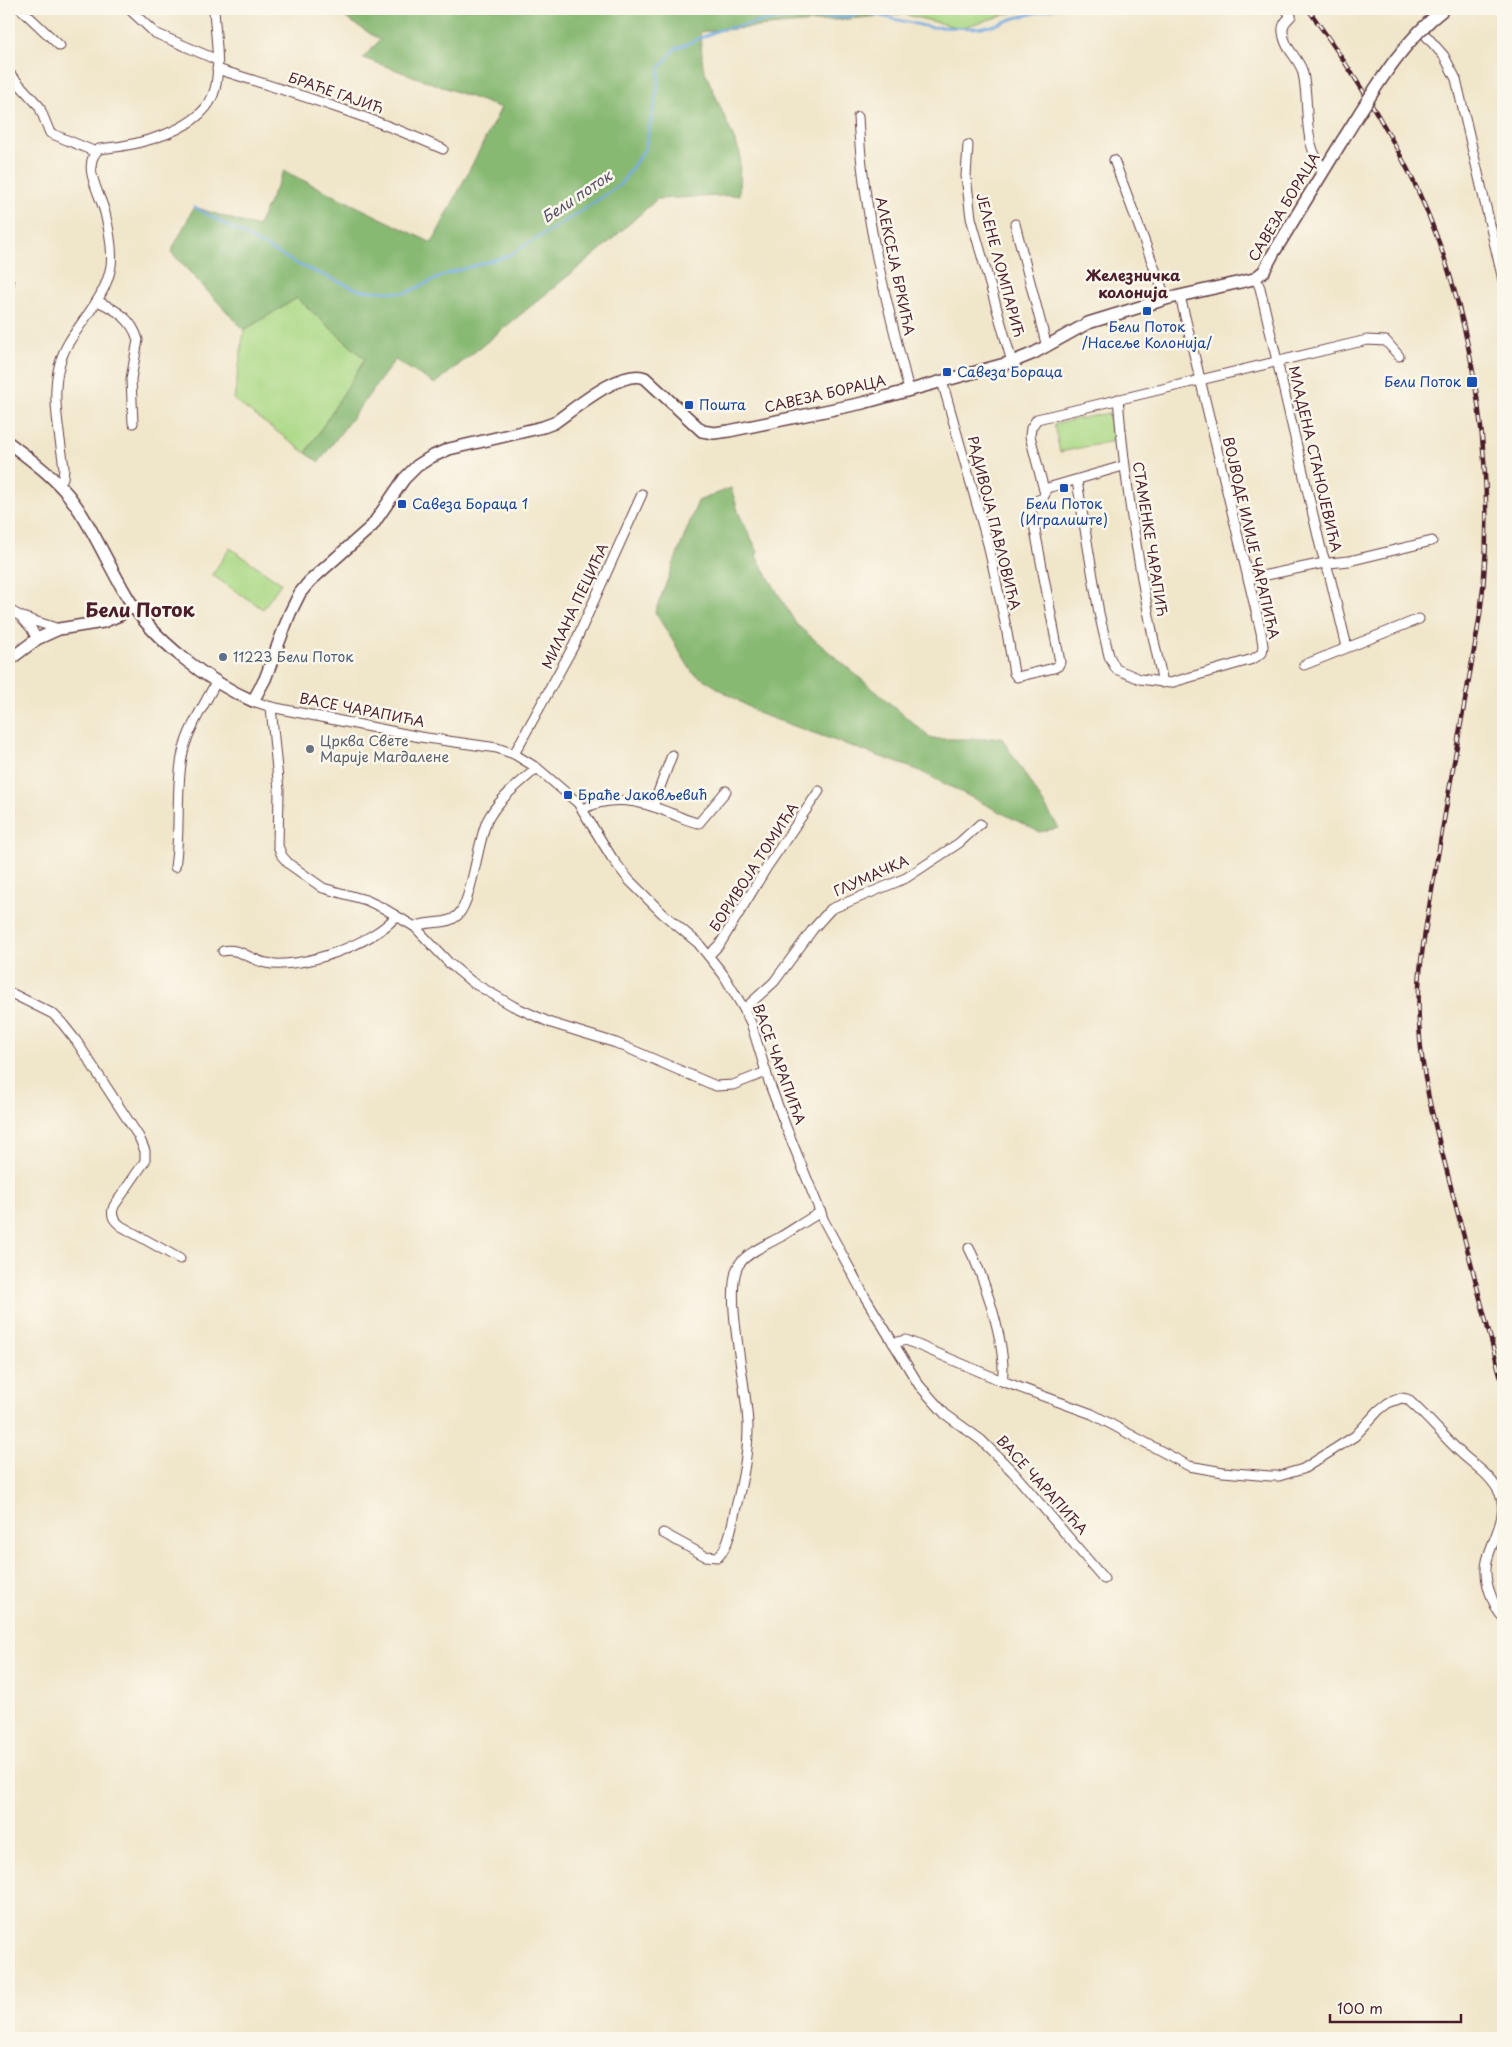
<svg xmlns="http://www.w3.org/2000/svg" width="1512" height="2047" font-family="'Playpen Sans',sans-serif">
  <rect width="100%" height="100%" fill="#fbf7ec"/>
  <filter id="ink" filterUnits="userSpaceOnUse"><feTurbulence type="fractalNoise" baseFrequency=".02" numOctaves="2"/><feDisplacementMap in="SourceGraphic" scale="10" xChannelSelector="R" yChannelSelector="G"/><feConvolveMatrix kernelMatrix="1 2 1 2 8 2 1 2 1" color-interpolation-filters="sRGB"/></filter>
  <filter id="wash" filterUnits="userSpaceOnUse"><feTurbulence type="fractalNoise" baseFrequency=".0096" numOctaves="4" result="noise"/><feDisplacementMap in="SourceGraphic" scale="20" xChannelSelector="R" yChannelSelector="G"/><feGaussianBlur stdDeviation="1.12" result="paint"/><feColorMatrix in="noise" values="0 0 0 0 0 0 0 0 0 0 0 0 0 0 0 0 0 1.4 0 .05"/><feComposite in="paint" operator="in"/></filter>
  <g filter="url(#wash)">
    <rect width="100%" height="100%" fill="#f0e6ca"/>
    <g fill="#abd986" stroke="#7a7c58">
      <polygon points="921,9 1019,9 1011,13 960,28 903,14"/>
      <polygon points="297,298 365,359 306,453 234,400 244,330"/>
      <polygon points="1108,413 1114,441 1060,452 1054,424"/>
      <polygon points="230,548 281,583 263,609 212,575"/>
    </g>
    <g fill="#88b973" stroke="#696c4f">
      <polygon points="332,9 921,9 903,14 700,32 703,67 740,153 739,195 657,199 600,250 435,384 395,360 319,462 306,453 365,359 297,298 244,330 171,252 194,207 257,227 284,171 432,243 501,108 363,58 380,40"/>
      <polygon points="731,488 739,514 758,552 756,556 796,624 932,739 983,739 1001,737 1059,828 1039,832 918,770 760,714 692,672 655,612 698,501"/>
    </g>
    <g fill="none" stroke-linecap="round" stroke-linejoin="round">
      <polyline stroke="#76ace4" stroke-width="2.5" points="194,207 299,265 359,290 406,293 449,273 508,256 572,217 620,185 645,149 657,93 660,68 675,49 719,30 777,19 847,17 863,12 929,27 974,28 992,26 1015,18 1054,9"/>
    </g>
  </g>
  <g filter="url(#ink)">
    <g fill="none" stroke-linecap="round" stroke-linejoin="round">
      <defs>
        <g id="street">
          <polyline points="21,9 60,46"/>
          <polyline points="129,9 155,33 217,60"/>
          <path d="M1286,9L1291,16C1286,21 1282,25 1283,32C1284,48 1297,56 1302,70C1311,99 1300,146 1325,169"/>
          <polyline points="1421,30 1444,56 1456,79 1503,280"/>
          <path d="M217,69C294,93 370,116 443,149"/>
          <polyline points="9,73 39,106 50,133 96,152"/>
          <path d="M858,117C863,213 885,297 909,390"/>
          <polyline points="968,145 966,176 971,218 1012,362"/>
          <polyline points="1114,160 1166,299"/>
          <polyline points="1015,224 1047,347"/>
          <polyline points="1256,278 1260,288 1321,549 1330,577 1347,647"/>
          <polyline points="9,283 9,284"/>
          <path d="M97,301C117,310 132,319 138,340L131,379L133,423"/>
          <polyline points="942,381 988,544 1006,627 1014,673 1017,677 1054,668 1058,666 1060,662 1031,509 1033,502 1043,498 1045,494 1030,436 1031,428 1037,419 1367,340 1386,341 1399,356"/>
          <path d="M1118,399C1126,495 1142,589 1163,683"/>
          <polyline points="1077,481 1099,613 1109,656 1116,669 1140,679 1170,683 1253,659 1262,653 1263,646 1261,632 1180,296"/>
          <path d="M59,485L63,478L64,468C59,427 46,380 69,342C84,317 106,296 111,266C113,249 109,229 105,213C101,195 80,165 99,149C136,146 205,131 215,89C221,66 215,33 214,9"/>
          <polyline points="1044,489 1123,466"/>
          <polyline points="1248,579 1319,564 1349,561 1432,541"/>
          <polyline points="9,610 22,617 59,629"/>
          <polyline points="22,618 31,628 37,639"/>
          <polyline points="1304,665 1419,619"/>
          <polyline points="253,701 271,707 420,737 497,748 514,754 537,768 578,803 612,858 629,880 662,913 698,943 723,974 744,1009 751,1023 770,1085 786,1127 824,1221 865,1297 919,1385 945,1414 981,1440 1013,1472 1104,1579"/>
          <polyline points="271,707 279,790 278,846 282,856 289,864 323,888 366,900 383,908 415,927 449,963 472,982 513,1006 551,1023 616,1043 716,1086 733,1085 766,1072"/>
          <polyline points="514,754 574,645 642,494"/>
          <polyline points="653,806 672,755"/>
          <path d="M583,809C612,794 641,801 670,813C679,816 689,822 699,823L726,791"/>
          <path d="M175,867C181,829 175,789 183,752C189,727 205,704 216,682"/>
          <path d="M415,927C428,919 445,927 458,915C472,901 477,844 487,821C498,799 519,784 537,768"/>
          <path d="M223,951C238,947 251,960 266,963C301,970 375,943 396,916"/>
          <polyline points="709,955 720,944 767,867 819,791"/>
          <path d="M9,992L53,1014L62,1023L77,1042L139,1137L145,1151V1161L114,1206C110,1216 114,1220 121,1226L180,1259"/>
          <polyline points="744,1009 774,982 813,929 831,909 906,878 959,843 980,824"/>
          <path d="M969,1248C984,1277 1008,1349 1002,1381"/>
          <path d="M893,1343L906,1340L1002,1381L1092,1414L1189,1466L1223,1472L1270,1476H1279L1303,1469L1355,1436L1379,1410L1388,1403L1401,1398L1407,1399C1426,1415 1443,1436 1461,1453C1475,1466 1492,1476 1500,1494C1509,1517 1492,1539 1487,1561C1484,1574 1487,1586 1492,1598C1495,1605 1497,1612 1503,1617"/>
          <path d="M663,1533L705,1556L718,1557C729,1546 732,1525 735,1511C742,1484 748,1456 748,1428C749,1393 721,1287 740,1263C750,1251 768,1244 782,1236C795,1228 807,1220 821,1212"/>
        </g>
        <g id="secondary">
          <path d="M9,443C30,459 52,475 69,496C93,527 108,565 128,598C153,640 209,682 253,701L265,679L290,613L300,593L309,582L372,526L404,479L417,466L431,457L449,449L543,427L554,423C574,409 622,368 645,378L702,431L714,433L729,431L863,403L1012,362L1034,353L1088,323L1166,299L1254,279L1264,271L1273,254L1342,141"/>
          <polyline points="9,660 37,639 59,629 103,622 120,615 133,606"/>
        </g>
      </defs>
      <use href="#street" stroke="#633d43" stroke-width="11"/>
      <use href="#secondary" stroke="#633d43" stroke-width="14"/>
      <use href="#street" stroke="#fff" stroke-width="9"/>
      <use href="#secondary" stroke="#fff" stroke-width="11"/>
      <defs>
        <path id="rail" d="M1308,9C1346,62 1381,116 1410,174C1477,310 1503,496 1475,645C1461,721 1448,796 1435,872C1427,921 1416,972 1419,1022C1421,1080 1438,1136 1452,1191C1469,1256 1486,1321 1503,1386"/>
      </defs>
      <use href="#rail" stroke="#4a1f2b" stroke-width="4.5"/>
      <use href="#rail" stroke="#fbf7ec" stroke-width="2.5" stroke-dasharray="8" stroke-linecap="butt"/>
      <defs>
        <path id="secondary-bridge" d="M1342,141C1372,94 1399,44 1444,9"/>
      </defs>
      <use href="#secondary-bridge" stroke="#633d43" stroke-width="14" stroke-linecap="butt"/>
      <use href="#secondary-bridge" stroke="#fff" stroke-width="11"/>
    </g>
  </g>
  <g fill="#1a4fb4" stroke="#fbf7ec" stroke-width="2">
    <rect x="1142" y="306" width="10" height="10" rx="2.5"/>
    <rect x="942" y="367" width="10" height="10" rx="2.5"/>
    <rect x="1466" y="376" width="12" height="12" rx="2.5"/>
    <rect x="684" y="400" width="10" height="10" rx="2.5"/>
    <rect x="1059" y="483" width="10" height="10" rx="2.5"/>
    <rect x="397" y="499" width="10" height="10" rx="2.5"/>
    <rect x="563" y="790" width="10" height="10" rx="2.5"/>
  </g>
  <circle fill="#5c6f8a" stroke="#fbf7ec" stroke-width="2" cx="223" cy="657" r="5"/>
  <circle fill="#6b7280" stroke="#fbf7ec" stroke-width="2" cx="310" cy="749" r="5"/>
  <g text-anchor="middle" stroke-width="5" stroke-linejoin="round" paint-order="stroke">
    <g font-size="14" fill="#4a1f2b" stroke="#fbf7ec">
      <text transform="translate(336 93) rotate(19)" y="5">БРАЋЕ ГАЈИЋ</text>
      <text transform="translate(1284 207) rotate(-59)" y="5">САВЕЗА БОРАЦА</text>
      <text transform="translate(1000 265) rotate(75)" y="5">ЈЕЛЕНЕ ЛОМПАРИЋ</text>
      <text transform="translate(895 266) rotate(78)" y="5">АЛЕКСЕЈА БРКИЋА</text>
      <text transform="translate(825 394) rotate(-13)" y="5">САВЕЗА БОРАЦА</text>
      <text transform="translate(1315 459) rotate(77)" y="5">МЛАДЕНА СТАНОЈЕВИЋА</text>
      <text transform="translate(994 523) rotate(76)" y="5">РАДИВОЈА ПАВЛОВИЋА</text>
      <text transform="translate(1251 538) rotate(77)" y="5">ВОЈВОДЕ ИЛИЈЕ ЧАРАПИЋА</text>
      <text transform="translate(1150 539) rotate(81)" y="5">СТАМЕНКЕ ЧАРАПИЋ</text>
      <text transform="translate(575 606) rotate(-65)" y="5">МИЛАНА ПЕЦИЋА</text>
      <text transform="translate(362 710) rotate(11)" y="5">ВАСЕ ЧАРАПИЋА</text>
      <text transform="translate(754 867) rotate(-57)" y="5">БОРИВОЈА ТОМИЋА</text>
      <text transform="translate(871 876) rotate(-24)" y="5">ГЛУМАЧКА</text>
      <text transform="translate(779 1064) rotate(70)" y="5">ВАСЕ ЧАРАПИЋА</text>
      <text transform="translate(1042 1485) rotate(48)" y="5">ВАСЕ ЧАРАПИЋА</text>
    </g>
    <g font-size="14" fill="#164399" stroke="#fbf7ec" text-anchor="start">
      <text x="1147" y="332" text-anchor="middle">Бели Поток<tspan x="1147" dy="16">/Насеље Колонија/</tspan></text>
      <text x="957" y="377">Савеза Бораца</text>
      <text x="1461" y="387" text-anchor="end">Бели Поток</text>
      <text x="699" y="410">Пошта</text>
      <text x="412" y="509">Савеза Бораца 1</text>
      <text x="1064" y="509" text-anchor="middle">Бели Поток<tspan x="1064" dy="16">(Игралиште)</tspan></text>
      <text x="578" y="800">Браће Јаковљевић</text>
    </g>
    <g font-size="14" fill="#4e5e75" stroke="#fbf7ec" text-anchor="start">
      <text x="233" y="662">11223 Бели Поток</text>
    </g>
    <g font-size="14" fill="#5b616d" stroke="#fbf7ec" text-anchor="start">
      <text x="320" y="746">Црква Свете<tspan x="320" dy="16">Марије Магдалене</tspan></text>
    </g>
    <g font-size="15" font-style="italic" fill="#59506c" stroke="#fbf7ec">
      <text transform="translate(577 197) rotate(-34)" y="5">Бели поток</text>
    </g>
    <g font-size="15" font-weight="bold" fill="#4a1f2b" stroke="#fbf7ec">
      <text x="1133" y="281">Железничка<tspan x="1133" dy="17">колонија</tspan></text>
    </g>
    <g font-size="19" font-weight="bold" fill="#4a1f2b" stroke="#fbf7ec">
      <text x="140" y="617">Бели Поток</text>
    </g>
  </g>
  <rect width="1512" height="2047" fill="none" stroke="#fbf7ec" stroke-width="30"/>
  <path d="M1330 2014v8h131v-8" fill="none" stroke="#4a1f2b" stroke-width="2.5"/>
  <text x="1337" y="2014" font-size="15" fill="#4a1f2b" stroke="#fbf7ec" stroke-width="4" paint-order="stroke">100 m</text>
</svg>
